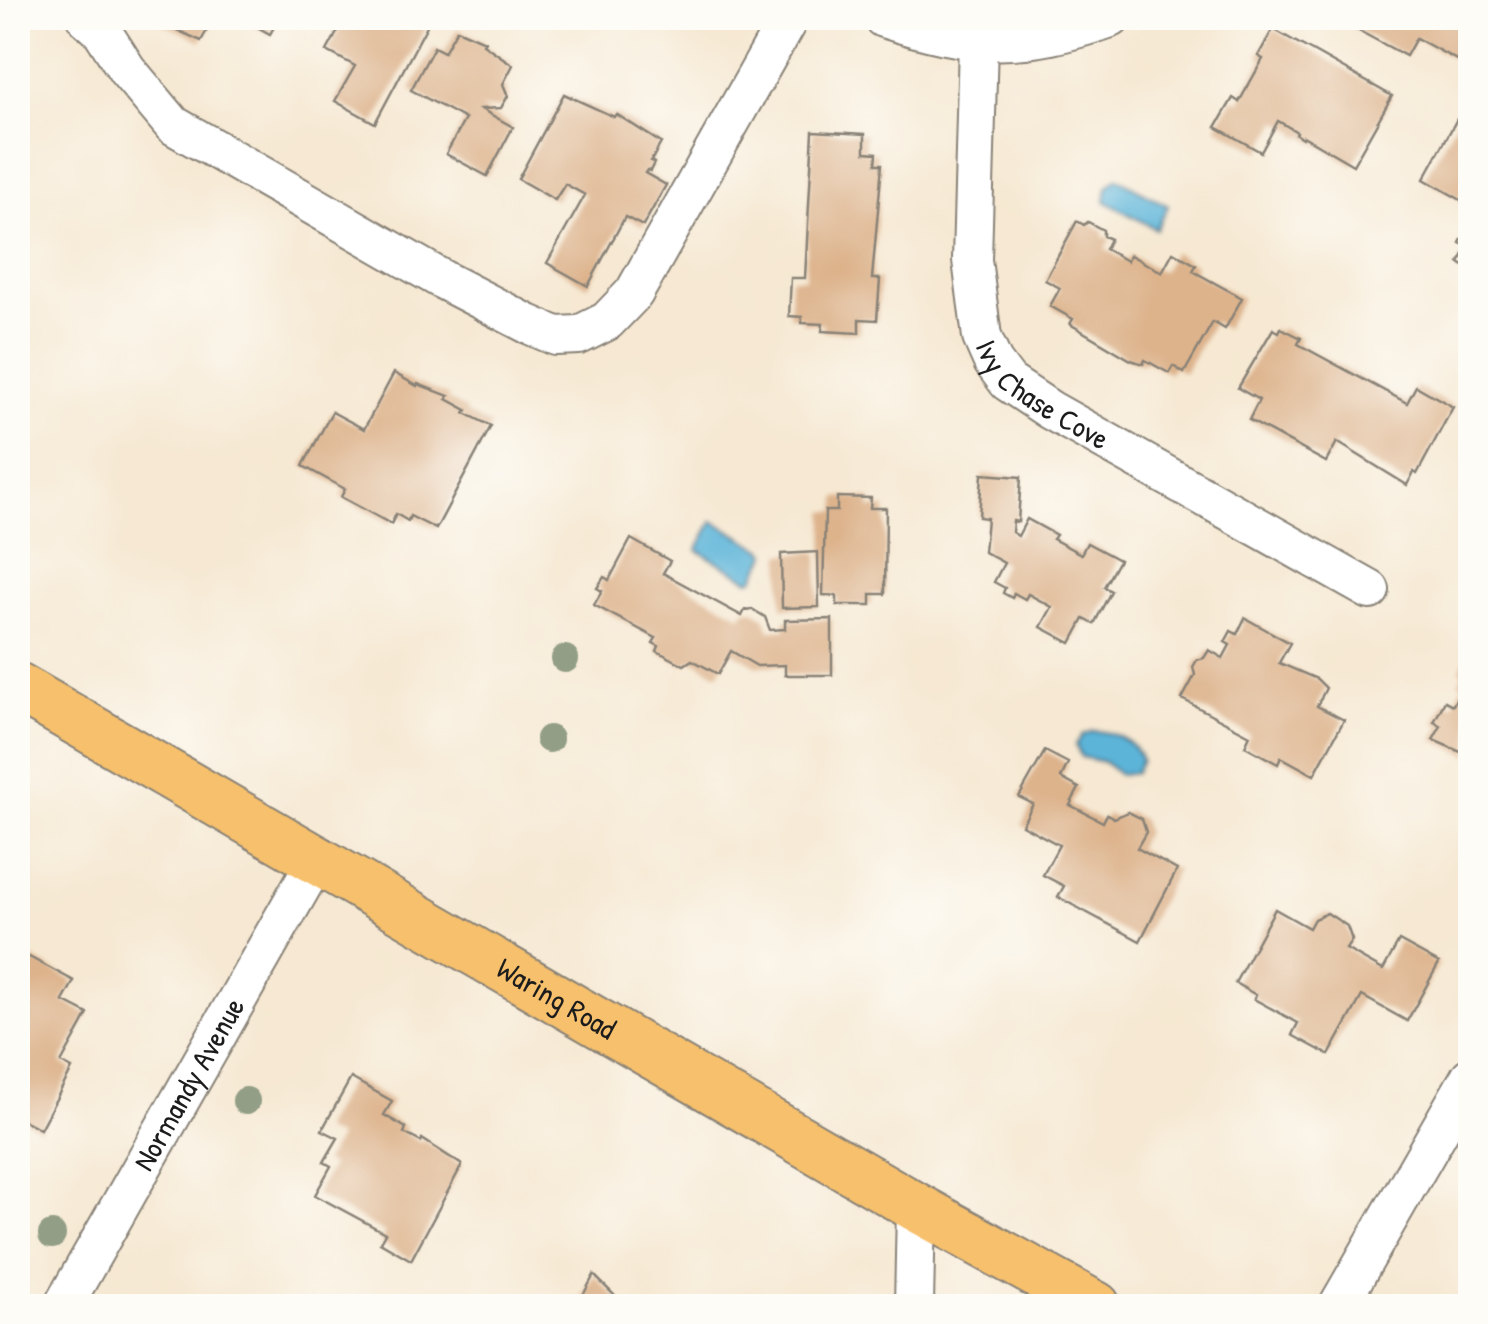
<svg xmlns="http://www.w3.org/2000/svg" width="1488" height="1324" font-family="'Patrick Hand',sans-serif">
  <rect width="100%" height="100%" fill="#fdfcf7"/>
  <filter id="ink" filterUnits="userSpaceOnUse"><feTurbulence type="fractalNoise" baseFrequency=".01" numOctaves="2"/><feDisplacementMap in="SourceGraphic" scale="20" xChannelSelector="R" yChannelSelector="G"/><feConvolveMatrix kernelMatrix="1 2 1 2 8 2 1 2 1" color-interpolation-filters="sRGB"/></filter>
  <filter id="wash" filterUnits="userSpaceOnUse"><feTurbulence type="fractalNoise" baseFrequency=".0048" numOctaves="4" result="noise"/><feDisplacementMap in="SourceGraphic" scale="40" xChannelSelector="R" yChannelSelector="G"/><feGaussianBlur stdDeviation="2.25" result="paint"/><feColorMatrix in="noise" values="0 0 0 0 0 0 0 0 0 0 0 0 0 0 0 0 0 1.4 0 .05"/><feComposite in="paint" operator="in"/></filter>
  <g filter="url(#wash)">
    <rect width="100%" height="100%" fill="#f6e8d2"/>
    <g fill="#5bb4d8" stroke="#3c687a" stroke-width="2.5">
      <polygon points="1117,178 1168,206 1156,229 1105,201 1107,187"/>
      <polygon points="713,521 766,551 767,555 754,578 750,580 697,550"/>
      <path d="M1093,731C1114,732 1133,739 1141,760L1135,773L1120,775L1104,762L1081,757L1076,745L1082,735Z"/>
    </g>
    <g id="blocks">
      <g fill="#ddb38c">
        <polygon points="150,18 214,18 201,41"/>
        <polygon points="241,18 279,18 270,34"/>
        <polygon points="327,18 431,18 375,123 335,101 355,66 327,51 340,27"/>
        <polygon points="1335,18 1407,18 1420,25 1424,18 1470,18 1470,52 1464,64 1416,38 1406,56"/>
        <polygon points="457,29 485,41 483,44 513,65 503,84 508,96 501,108 481,109 513,127 487,176 446,154 465,119 411,90 434,47 444,52"/>
        <polygon points="1273,29 1392,96 1353,165 1303,136 1302,138 1296,134 1297,132 1278,121 1261,152 1216,127 1233,98 1239,102 1263,59 1258,56"/>
        <polygon points="564,94 614,117 616,114 661,143 651,161 654,163 650,171 647,170 645,173 666,185 643,226 625,217 588,286 547,263 585,195 565,184 555,200 518,179"/>
        <polygon points="1457,119 1470,126 1470,205 1424,179"/>
        <polygon points="813,131 865,134 865,152 877,153 876,164 882,164 872,279 880,279 877,320 859,319 859,333 822,331 823,324 802,323 802,317 789,316 791,278 805,278"/>
        <polygon points="1077,221 1084,225 1088,222 1103,230 1103,236 1110,239 1105,249 1127,261 1130,255 1162,272 1173,252 1196,265 1193,271 1242,298 1225,329 1213,322 1184,373 1173,366 1169,373 1145,360 1143,364 1131,360 1070,324 1073,319 1050,306 1060,288 1045,280"/>
        <polygon points="1470,223 1470,270 1459,263 1468,247 1460,243"/>
        <polygon points="1281,328 1301,338 1298,344 1407,403 1416,386 1453,407 1417,474 1414,472 1407,485 1337,442 1326,462 1249,420 1259,400 1238,388 1273,329 1279,332"/>
        <polygon points="394,373 417,386 418,384 449,396 447,399 467,410 465,413 491,426 436,529 410,516 408,521 396,514 391,524 341,497 345,489 303,466 332,412 364,429"/>
        <polygon points="982,474 1021,477 1018,522 1013,521 1012,532 1018,536 1027,519 1056,535 1053,539 1081,554 1087,543 1119,560 1104,587 1111,591 1094,624 1084,619 1071,643 1041,627 1052,607 1028,594 1025,599 1014,593 1012,598 1003,593 1005,588 994,582 1004,563 984,552 987,518 979,517"/>
        <polygon points="837,497 871,498 870,508 886,508 885,594 871,594 871,605 837,605 837,596 823,595 825,511 837,511"/>
        <polygon points="631,539 670,561 663,573 742,616 745,610 752,609 765,617 770,630 785,629 785,620 832,619 832,675 785,675 785,665 757,666 731,651 718,674 692,660 684,665 657,651 659,646 653,643 656,638 594,605 602,591 597,588 604,577 609,580"/>
        <polygon points="818,552 819,607 782,608 781,554"/>
        <polygon points="1245,618 1290,643 1279,663 1317,679 1326,688 1317,706 1344,720 1314,775 1281,757 1278,764 1245,746 1250,735 1182,699 1195,675 1193,667 1197,660 1204,658 1209,650 1223,658 1230,645 1225,642 1231,631 1237,634"/>
        <polygon points="1470,656 1470,756 1433,740 1441,726 1434,722 1445,701 1453,705 1463,685 1458,682 1462,675 1460,668 1466,657"/>
        <polygon points="1045,751 1068,763 1061,778 1079,788 1070,805 1103,822 1107,814 1114,818 1128,812 1142,819 1146,832 1137,848 1177,870 1140,941 1058,897 1064,886 1043,875 1059,845 1022,825 1033,804 1019,797"/>
        <polygon points="1275,909 1309,928 1314,919 1327,913 1347,926 1352,940 1346,949 1383,970 1399,941 1439,963 1407,1021 1362,996 1329,1055 1292,1035 1298,1023 1254,999 1256,995 1235,983"/>
        <polygon points="18,951 74,981 63,1001 88,1014 61,1063 72,1069 40,1129 18,1117 18,1075 24,1064 18,1060"/>
        <polygon points="351,1078 392,1101 384,1115 406,1128 404,1133 421,1142 422,1139 462,1165 411,1260 380,1242 385,1233 315,1195 331,1166 324,1162 338,1138 322,1130"/>
        <polygon points="594,1275 625,1306 580,1306 581,1299"/>
      </g>
    </g>
  </g>
  <g filter="url(#ink)">
    <use href="#blocks" fill-opacity="0" stroke="#898277" stroke-width="2.5"/>
    <g fill="none" stroke-linecap="round" stroke-linejoin="round">
      <defs>
        <g id="minor">
          <polyline points="87,18 102,31 127,70 173,125 443,280 528,324 556,336 579,335 607,321 634,293 789,18"/>
          <path d="M883,18C973,47 1021,49 1111,18"/>
          <path id="s1" d="M978,42L972,260L982,337L993,362L1008,382L1050,410L1370,590"/>
          <path id="s2" d="M63,1306L316,861"/>
          <polyline points="914,1306 916,1207"/>
          <polyline points="1338,1306 1470,1077"/>
        </g>
        <g id="major">
          <path id="s3" d="M18,687L916,1207L1096,1306"/>
        </g>
      </defs>
      <use href="#minor" stroke="#898277" stroke-width="42"/>
      <use href="#major" stroke="#898277" stroke-width="52"/>
      <use href="#minor" stroke="#fff" stroke-width="38"/>
      <use href="#major" stroke="#f7c06c" stroke-width="48"/>
    </g>
    <g fill="#939e86">
      <circle cx="565" cy="659" r="14"/>
      <circle cx="549" cy="739" r="14"/>
      <circle cx="246" cy="1101" r="14"/>
      <circle cx="52" cy="1235" r="14"/>
    </g>
  </g>
  <g text-anchor="middle" stroke-width="9" stroke-linejoin="round" paint-order="stroke">
    <g font-size="30" fill="#1c1c1c" stroke="#fdfcf7">
      <text dy="10" stroke="none"><textPath href="#s1" startOffset="382">Ivy Chase Cove</textPath></text>
      <text dy="10" stroke="none"><textPath href="#s3" startOffset="622">Waring Road</textPath></text>
      <text dy="10" stroke="none"><textPath href="#s2" startOffset="255">Normandy Avenue</textPath></text>
    </g>
  </g>
  <rect width="1488" height="1324" fill="none" stroke="#fdfcf7" stroke-width="60"/>
</svg>
